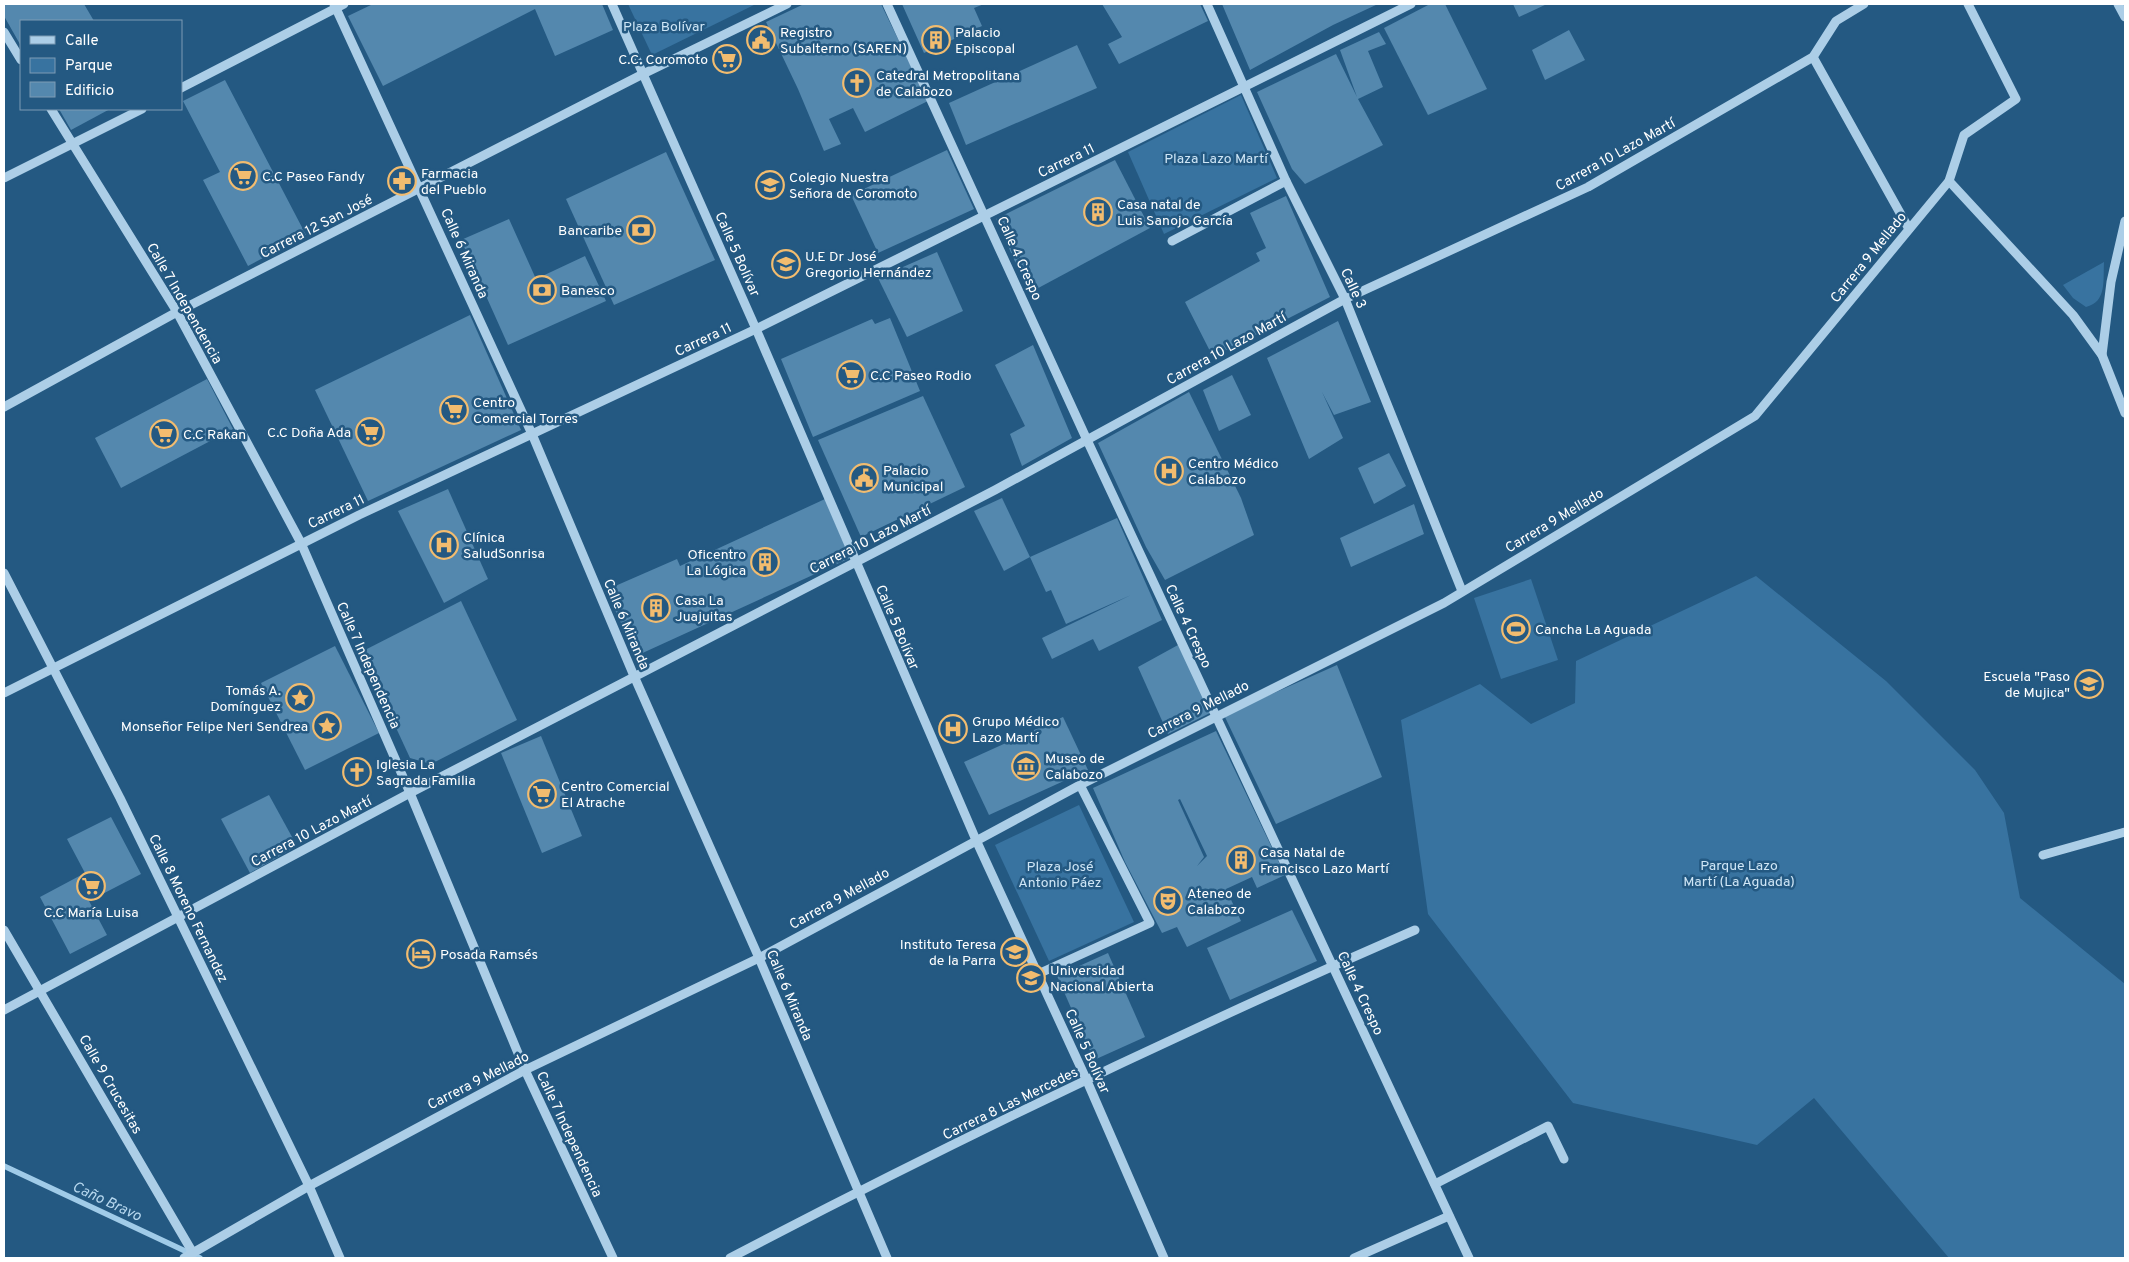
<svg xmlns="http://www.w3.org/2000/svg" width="2129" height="1262" font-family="Overpass,sans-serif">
  <rect width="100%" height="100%" fill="#245982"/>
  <g fill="#3873a0">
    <polygon points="628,4 756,4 652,55"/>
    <polygon points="1241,95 1277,178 1164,234 1128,152"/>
    <path d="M2104,262C2103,280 2107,302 2086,307L2073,298L2063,285Z"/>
    <polygon points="1756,576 1886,681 1975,770 2004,813 2020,898 2125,984 2125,1258 1949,1258 1814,1098 1757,1145 1573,1103 1428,914 1401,720 1480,684 1531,724 1575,703 1576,661"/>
    <polygon points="1531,579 1558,660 1501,679 1474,598"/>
    <polygon points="1079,805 1134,922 1049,961 995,845"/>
  </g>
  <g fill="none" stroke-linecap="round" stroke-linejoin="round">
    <polyline stroke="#a0cbe8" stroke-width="5.5" points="4,1166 200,1258"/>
  </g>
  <g fill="#5488ae" fill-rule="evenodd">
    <polygon points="4,4 84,4 94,21 21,21 21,46 4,16"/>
    <polygon points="373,4 602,4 613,30 555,56 535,9 383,86 348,16"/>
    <polygon points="804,4 881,4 928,101 865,132 853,108 829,119 841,144 824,151 798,89 766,22"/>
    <polygon points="902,4 984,4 974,8 982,26 924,53"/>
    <polygon points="1102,4 1200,4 1208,21 1119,64 1108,44 1122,37"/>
    <polygon points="1222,4 1378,4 1333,25 1250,70"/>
    <polygon points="1430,4 1445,4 1487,89 1428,115 1384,28"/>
    <polygon points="1513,4 1547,4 1519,17"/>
    <polygon points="1569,30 1585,60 1545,80 1532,50"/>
    <polygon points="1379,32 1386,44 1368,51 1383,87 1358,99 1383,145 1305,184 1292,169 1257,92 1336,54 1357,97 1340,50"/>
    <polygon points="1077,45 1097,88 966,145 949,103"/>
    <polygon points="225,80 306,235 248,266 203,180 220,172 183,101"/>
    <polygon points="59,109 110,109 71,130"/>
    <polygon points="947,150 974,209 878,253 851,195"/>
    <polygon points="666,152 715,260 614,305 566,199"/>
    <polygon points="1115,160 1150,228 1029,293 996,219"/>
    <polygon points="1286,196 1330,297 1213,357 1185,302 1260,261 1256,253 1266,248 1250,213"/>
    <polygon points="509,219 536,279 585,256 606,301 508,345 461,240"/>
    <polygon points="937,252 963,311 907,337 878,278"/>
    <polygon points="470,315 521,430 368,501 315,390"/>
    <polygon points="890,318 920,391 813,437 781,359 872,319 875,324"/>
    <polygon points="1338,321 1371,402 1334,415 1322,392 1343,438 1309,459 1267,358"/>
    <polygon points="1033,345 1072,438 1022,466 1010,434 1025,426 995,365"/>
    <polygon points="1232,375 1251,415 1219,431 1203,390"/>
    <polygon points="207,379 233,429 121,488 95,438"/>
    <polygon points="1189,392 1241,498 1254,535 1165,580 1146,547 1098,443"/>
    <polygon points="923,396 965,487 861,537 818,440"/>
    <polygon points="1389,453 1406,486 1374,504 1358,468"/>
    <polygon points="448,489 488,579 444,603 398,511"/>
    <polygon points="1002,498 1030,557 1004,571 974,511"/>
    <polygon points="825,499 850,558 636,656 606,590 677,559 680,566"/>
    <polygon points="1414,504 1424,534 1351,567 1340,538"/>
    <polygon points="1117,518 1162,620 1099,651 1093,639 1052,659 1042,638 1131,595 1066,624 1051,590 1046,592 1030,557"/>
    <polygon points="461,601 517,720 431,764 410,758 361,652"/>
    <polygon points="1178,645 1212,712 1168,734 1138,667"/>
    <polygon points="335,646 379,733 305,770 261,683"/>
    <polygon points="1337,665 1382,777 1276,824 1224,715"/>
    <polygon points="1063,717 1088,770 989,815 964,762"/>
    <path d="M1216,731L1285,875L1257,888L1252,877L1226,889L1241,921L1187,947L1177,927L1162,933L1125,862L1093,788ZM1180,799L1207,856L1197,866L1204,857L1178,800Z"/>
    <polygon points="541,736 582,836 542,853 501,753"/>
    <polygon points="269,795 297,846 250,873 221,819"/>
    <polygon points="111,817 141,874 89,901 107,935 70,954 40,897 85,873 67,839"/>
    <polygon points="1292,910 1317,961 1230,1000 1207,948"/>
    <polygon points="1108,953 1145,1037 1094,1060 1057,976"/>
  </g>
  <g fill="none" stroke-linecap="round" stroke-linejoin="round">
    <g stroke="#accee7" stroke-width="9">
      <polyline points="334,4 532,434 634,676 759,958 887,1258"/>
      <polyline points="612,4 756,329 976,840 1087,1081 1164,1258"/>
      <polyline points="887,4 1087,440 1469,1258"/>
      <polyline points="1207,4 1286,181 1345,299 1462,591"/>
      <polyline points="2118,4 2125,17"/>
      <polyline points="4,32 21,60"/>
      <polyline points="1813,57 1909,229"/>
      <polyline points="181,88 344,4"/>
      <polyline points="51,109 177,312 301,543 410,793 525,1070 613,1258"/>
      <polyline points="4,178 142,109"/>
      <polyline points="1949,181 2073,315 2102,355 2125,413"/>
      <polyline points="1172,241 1286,181"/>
      <polyline points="2102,355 2111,282 2125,221"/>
      <polyline points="4,407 177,312 643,74 787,4"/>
      <polyline points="4,573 120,798 309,1186 340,1258"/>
      <polyline points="4,693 359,515 756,329 1411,4"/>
      <polyline points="2043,855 2125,832"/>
      <polyline points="4,930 193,1253"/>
      <polyline points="1038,974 1150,923 1080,785"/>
      <polyline points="4,1010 410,793 995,490 1345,299 1588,187 1813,57 1836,21 1864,4"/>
      <polyline points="1435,1184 1548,1126 1564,1159"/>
      <polyline points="184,1258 309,1186 525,1070 759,958 1080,785 1444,603 1755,416 1949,181 1964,135 2016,99 1968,4"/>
      <path d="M730,1258C954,1141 1183,1031 1415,930"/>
      <polyline points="1354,1258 1449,1216"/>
    </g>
  </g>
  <defs>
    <symbol id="civic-ring" viewBox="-11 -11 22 22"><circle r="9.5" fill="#245982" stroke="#f2bc6f" stroke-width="1.5"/><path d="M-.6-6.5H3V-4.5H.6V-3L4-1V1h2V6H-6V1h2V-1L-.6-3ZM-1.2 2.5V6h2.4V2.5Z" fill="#f2bc6f"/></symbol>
    <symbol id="building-ring" viewBox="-11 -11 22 22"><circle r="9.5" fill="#245982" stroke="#f2bc6f" stroke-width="1.5"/><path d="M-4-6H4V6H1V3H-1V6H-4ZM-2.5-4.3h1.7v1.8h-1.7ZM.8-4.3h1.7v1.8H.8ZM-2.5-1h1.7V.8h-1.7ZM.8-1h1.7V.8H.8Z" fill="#f2bc6f"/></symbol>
    <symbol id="supermarket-ring" viewBox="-11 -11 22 22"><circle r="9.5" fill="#245982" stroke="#f2bc6f" stroke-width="1.5"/><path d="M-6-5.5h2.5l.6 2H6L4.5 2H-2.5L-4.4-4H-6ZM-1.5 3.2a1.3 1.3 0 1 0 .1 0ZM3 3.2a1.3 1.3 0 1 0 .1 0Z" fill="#f2bc6f"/></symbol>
    <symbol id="church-ring" viewBox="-11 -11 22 22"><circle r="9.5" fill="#245982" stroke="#f2bc6f" stroke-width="1.5"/><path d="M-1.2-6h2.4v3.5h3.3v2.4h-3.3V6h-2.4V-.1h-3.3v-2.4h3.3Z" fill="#f2bc6f"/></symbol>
    <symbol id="pharmacy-ring" viewBox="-11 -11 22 22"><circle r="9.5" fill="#245982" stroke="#f2bc6f" stroke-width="1.5"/><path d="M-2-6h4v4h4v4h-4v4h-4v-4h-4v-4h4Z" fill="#f2bc6f"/></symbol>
    <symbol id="school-ring" viewBox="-11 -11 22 22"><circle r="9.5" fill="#245982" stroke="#f2bc6f" stroke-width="1.5"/><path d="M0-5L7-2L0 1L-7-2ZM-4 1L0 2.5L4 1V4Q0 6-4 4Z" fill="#f2bc6f"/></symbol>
    <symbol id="bank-ring" viewBox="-11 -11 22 22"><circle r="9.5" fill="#245982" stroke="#f2bc6f" stroke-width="1.5"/><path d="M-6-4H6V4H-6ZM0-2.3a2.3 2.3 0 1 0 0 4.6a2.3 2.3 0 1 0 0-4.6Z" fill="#f2bc6f"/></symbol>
    <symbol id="hospital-ring" viewBox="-11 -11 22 22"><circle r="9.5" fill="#245982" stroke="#f2bc6f" stroke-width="1.5"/><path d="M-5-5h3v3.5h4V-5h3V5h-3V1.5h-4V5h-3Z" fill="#f2bc6f"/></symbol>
    <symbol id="stadium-ring" viewBox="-11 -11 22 22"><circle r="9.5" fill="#245982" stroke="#f2bc6f" stroke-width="1.5"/><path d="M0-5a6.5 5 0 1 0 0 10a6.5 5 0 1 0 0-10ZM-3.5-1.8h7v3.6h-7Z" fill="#f2bc6f"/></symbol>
    <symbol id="sight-ring" viewBox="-11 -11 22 22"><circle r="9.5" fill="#245982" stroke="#f2bc6f" stroke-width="1.5"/><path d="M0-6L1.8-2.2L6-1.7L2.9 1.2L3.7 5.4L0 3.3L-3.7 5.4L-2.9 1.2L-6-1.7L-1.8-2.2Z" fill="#f2bc6f"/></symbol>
    <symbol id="museum-ring" viewBox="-11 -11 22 22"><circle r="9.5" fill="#245982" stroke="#f2bc6f" stroke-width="1.5"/><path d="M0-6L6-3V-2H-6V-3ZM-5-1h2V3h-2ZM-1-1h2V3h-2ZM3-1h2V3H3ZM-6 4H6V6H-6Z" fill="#f2bc6f"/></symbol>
    <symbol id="theatre-ring" viewBox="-11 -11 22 22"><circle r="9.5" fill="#245982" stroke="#f2bc6f" stroke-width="1.5"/><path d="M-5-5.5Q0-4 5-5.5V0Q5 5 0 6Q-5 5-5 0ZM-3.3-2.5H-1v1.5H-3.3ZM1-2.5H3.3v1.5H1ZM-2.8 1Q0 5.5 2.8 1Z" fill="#f2bc6f"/></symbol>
    <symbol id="hotel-ring" viewBox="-11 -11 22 22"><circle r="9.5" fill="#245982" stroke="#f2bc6f" stroke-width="1.5"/><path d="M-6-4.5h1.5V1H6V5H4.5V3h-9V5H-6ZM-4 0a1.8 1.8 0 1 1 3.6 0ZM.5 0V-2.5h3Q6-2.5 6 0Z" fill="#f2bc6f"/></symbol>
    <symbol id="university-ring" viewBox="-11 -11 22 22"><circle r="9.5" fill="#245982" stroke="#f2bc6f" stroke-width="1.5"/><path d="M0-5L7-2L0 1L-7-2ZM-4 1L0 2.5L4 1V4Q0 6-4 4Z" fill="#f2bc6f"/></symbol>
  </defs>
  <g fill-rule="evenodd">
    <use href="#civic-ring" x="745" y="24" width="32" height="32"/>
    <use href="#building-ring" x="920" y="24" width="32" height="32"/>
    <use href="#supermarket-ring" x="711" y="43" width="32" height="32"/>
    <use href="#church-ring" x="841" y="67" width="32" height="32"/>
    <use href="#supermarket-ring" x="227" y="160" width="32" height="32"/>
    <use href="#pharmacy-ring" x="386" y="165" width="32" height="32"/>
    <use href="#school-ring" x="754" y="169" width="32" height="32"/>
    <use href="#building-ring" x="1082" y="196" width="32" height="32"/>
    <use href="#bank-ring" x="625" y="214" width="32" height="32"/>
    <use href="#school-ring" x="770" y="248" width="32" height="32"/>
    <use href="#bank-ring" x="526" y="274" width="32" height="32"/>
    <use href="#supermarket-ring" x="835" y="359" width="32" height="32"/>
    <use href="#supermarket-ring" x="438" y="394" width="32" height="32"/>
    <use href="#supermarket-ring" x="354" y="416" width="32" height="32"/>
    <use href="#supermarket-ring" x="148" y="418" width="32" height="32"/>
    <use href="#hospital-ring" x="1153" y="455" width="32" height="32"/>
    <use href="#civic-ring" x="848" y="462" width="32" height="32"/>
    <use href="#hospital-ring" x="428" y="529" width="32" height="32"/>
    <use href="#building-ring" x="749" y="546" width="32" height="32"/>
    <use href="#building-ring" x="640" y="592" width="32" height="32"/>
    <use href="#stadium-ring" x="1500" y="613" width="32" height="32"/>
    <use href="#school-ring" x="2073" y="668" width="32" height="32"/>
    <use href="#sight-ring" x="284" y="682" width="32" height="32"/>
    <use href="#sight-ring" x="311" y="710" width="32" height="32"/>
    <use href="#hospital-ring" x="937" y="713" width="32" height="32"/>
    <use href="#museum-ring" x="1010" y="750" width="32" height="32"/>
    <use href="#church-ring" x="341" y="756" width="32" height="32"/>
    <use href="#supermarket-ring" x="526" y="778" width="32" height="32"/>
    <use href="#building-ring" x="1225" y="844" width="32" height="32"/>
    <use href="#supermarket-ring" x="75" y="870" width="32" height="32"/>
    <use href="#theatre-ring" x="1152" y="885" width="32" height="32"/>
    <use href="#school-ring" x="999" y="936" width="32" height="32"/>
    <use href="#hotel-ring" x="405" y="938" width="32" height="32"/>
    <use href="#university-ring" x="1015" y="962" width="32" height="32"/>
  </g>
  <g text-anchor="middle" stroke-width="5" stroke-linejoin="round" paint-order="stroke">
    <g font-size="14" fill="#cfe6f6" stroke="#245982">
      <text x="664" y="31">Plaza Bolívar</text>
      <text x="1216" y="163">Plaza Lazo Martí</text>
      <text x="1739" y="870">Parque Lazo<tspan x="1739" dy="16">Martí (La Aguada)</tspan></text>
      <text x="1060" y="871">Plaza José<tspan x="1060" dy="16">Antonio Páez</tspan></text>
    </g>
    <g font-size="14" fill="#fff" stroke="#245982" text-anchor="start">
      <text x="780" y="37">Registro<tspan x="780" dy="16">Subalterno (SAREN)</tspan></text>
      <text x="955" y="37">Palacio<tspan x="955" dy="16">Episcopal</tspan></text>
      <text x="708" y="64" text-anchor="end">C.C. Coromoto</text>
      <text x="876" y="80">Catedral Metropolitana<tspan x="876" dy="16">de Calabozo</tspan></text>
      <text x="421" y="178">Farmacia<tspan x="421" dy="16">del Pueblo</tspan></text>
      <text x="262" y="181">C.C Paseo Fandy</text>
      <text x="789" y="182">Colegio Nuestra<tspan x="789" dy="16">Señora de Coromoto</tspan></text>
      <text x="1117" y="209">Casa natal de<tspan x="1117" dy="16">Luis Sanojo García</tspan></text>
      <text x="622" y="235" text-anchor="end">Bancaribe</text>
      <text x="805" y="261">U.E Dr José<tspan x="805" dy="16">Gregorio Hernández</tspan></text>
      <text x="561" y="295">Banesco</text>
      <text x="870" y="380">C.C Paseo Rodio</text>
      <text x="473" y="407">Centro<tspan x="473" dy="16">Comercial Torres</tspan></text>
      <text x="351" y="437" text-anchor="end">C.C Doña Ada</text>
      <text x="183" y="439">C.C Rakan</text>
      <text x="1188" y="468">Centro Médico<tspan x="1188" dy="16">Calabozo</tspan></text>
      <text x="883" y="475">Palacio<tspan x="883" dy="16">Municipal</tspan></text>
      <text x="463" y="542">Clínica<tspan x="463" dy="16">SaludSonrisa</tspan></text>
      <text x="746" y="559" text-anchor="end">Oficentro<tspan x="746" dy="16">La Lógica</tspan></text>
      <text x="675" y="605">Casa La<tspan x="675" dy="16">Juajuitas</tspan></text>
      <text x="1535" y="634">Cancha La Aguada</text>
      <text x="2070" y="681" text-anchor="end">Escuela "Paso<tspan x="2070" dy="16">de Mujica"</tspan></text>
      <text x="281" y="695" text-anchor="end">Tomás A.<tspan x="281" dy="16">Domínguez</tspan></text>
      <text x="972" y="726">Grupo Médico<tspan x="972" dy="16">Lazo Martí</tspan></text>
      <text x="308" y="731" text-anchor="end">Monseñor Felipe Neri Sendrea</text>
      <text x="1045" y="763">Museo de<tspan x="1045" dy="16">Calabozo</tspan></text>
      <text x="376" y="769">Iglesia La<tspan x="376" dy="16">Sagrada Familia</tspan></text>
      <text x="561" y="791">Centro Comercial<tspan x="561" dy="16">El Atrache</tspan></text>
      <text x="1260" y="857">Casa Natal de<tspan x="1260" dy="16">Francisco Lazo Martí</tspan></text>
      <text x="1187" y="898">Ateneo de<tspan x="1187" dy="16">Calabozo</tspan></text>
      <text x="91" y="917" text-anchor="middle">C.C María Luisa</text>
      <text x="996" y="949" text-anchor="end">Instituto Teresa<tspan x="996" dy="16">de la Parra</tspan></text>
      <text x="440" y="959">Posada Ramsés</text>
      <text x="1050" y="975">Universidad<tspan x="1050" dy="16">Nacional Abierta</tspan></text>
    </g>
    <g font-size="14" fill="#fff" stroke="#245982">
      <text transform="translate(1615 154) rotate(-29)" y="5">Carrera 10 Lazo Martí</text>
      <text transform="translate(1066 160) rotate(-26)" y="5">Carrera 11</text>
      <text transform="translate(316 226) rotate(-27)" y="5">Carrera 12 San José</text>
      <text transform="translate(465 253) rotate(66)" y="5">Calle 6 Miranda</text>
      <text transform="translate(738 254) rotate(66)" y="5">Calle 5 Bolívar</text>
      <text transform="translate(1868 257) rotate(-51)" y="5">Carrera 9 Mellado</text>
      <text transform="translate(1020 258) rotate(66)" y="5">Calle 4 Crespo</text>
      <text transform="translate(1354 288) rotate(65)" y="5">Calle 3</text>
      <text transform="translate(185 303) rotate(60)" y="5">Calle 7 Independencia</text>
      <text transform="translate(703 339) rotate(-25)" y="5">Carrera 11</text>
      <text transform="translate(1226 348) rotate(-29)" y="5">Carrera 10 Lazo Martí</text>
      <text transform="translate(336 511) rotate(-26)" y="5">Carrera 11</text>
      <text transform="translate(1554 520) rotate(-31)" y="5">Carrera 9 Mellado</text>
      <text transform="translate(870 539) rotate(-27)" y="5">Carrera 10 Lazo Martí</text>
      <text transform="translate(627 624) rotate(67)" y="5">Calle 6 Miranda</text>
      <text transform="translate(1189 626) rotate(65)" y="5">Calle 4 Crespo</text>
      <text transform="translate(898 627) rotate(67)" y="5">Calle 5 Bolívar</text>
      <text transform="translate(369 665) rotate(66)" y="5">Calle 7 Independencia</text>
      <text transform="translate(1198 709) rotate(-27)" y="5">Carrera 9 Mellado</text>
      <text transform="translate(311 831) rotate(-28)" y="5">Carrera 10 Lazo Martí</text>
      <text transform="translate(839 898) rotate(-29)" y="5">Carrera 9 Mellado</text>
      <text transform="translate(189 908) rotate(64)" y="5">Calle 8 Moreno Fernandez</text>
      <text transform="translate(1361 993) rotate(65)" y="5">Calle 4 Crespo</text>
      <text transform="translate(790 995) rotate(67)" y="5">Calle 6 Miranda</text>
      <text transform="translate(1088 1051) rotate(66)" y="5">Calle 5 Bolívar</text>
      <text transform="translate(478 1080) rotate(-27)" y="5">Carrera 9 Mellado</text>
      <text transform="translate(111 1084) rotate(60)" y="5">Calle 9 Crucesitas</text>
      <text transform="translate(1010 1103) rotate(-26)" y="5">Carrera 8 Las Mercedes</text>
      <text transform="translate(570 1134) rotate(65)" y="5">Calle 7 Independencia</text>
    </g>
    <g font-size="15" font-style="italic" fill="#b7d8ef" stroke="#245982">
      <text transform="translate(107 1201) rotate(25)" y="5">Caño Bravo</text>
    </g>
  </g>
  <rect width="2129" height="1262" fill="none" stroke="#ffffff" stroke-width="10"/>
  <rect x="20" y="20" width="162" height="90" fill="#245982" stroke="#7c9bb4"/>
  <rect x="30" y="36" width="25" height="8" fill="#accee7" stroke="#7c9bb4"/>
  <text x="65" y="45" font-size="15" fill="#ffffff">Calle</text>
  <rect x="30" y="58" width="25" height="15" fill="#3873a0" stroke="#7c9bb4"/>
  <text x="65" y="70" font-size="15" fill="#ffffff">Parque</text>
  <rect x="30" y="82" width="25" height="15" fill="#5488ae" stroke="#7c9bb4"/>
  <text x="65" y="95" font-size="15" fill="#ffffff">Edificio</text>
</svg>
